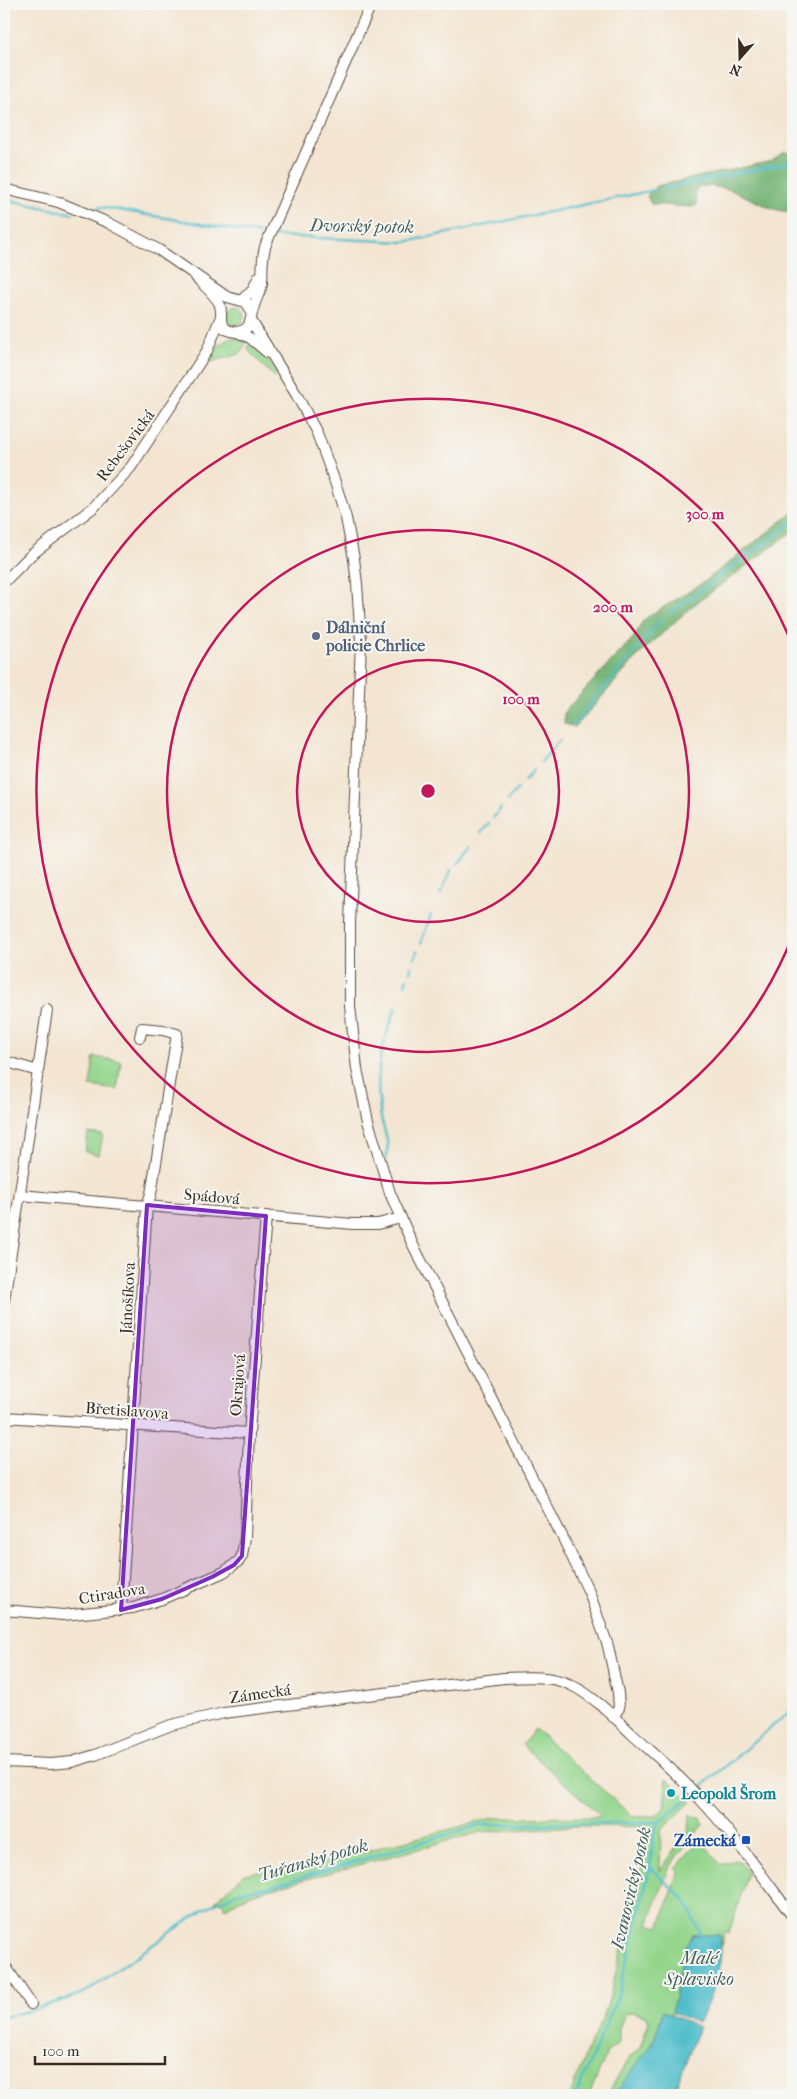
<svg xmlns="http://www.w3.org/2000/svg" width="797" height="2099" font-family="'IM FELL French Canon',serif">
  <rect width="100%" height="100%" fill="#f6f6f2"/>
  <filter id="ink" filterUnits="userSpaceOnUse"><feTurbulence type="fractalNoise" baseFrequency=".02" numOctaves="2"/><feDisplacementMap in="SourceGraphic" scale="10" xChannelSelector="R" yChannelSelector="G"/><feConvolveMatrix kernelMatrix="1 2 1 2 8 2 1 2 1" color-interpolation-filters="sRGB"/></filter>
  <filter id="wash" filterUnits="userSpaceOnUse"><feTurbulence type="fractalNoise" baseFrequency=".0096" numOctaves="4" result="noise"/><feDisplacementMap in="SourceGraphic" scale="20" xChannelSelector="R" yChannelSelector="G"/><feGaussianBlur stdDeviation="1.12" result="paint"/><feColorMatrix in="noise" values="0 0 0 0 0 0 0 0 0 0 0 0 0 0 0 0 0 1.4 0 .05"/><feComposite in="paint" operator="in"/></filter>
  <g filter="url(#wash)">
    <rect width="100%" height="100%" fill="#f3e5d1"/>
    <g fill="#94d58d" stroke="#688056">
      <circle cx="236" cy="316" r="9"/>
      <polygon points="230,338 239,338 247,341 240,354 211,362 206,361 219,345"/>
      <polygon points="251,344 255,346 279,374 275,378 248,350 248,346"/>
      <polygon points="94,1057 121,1061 117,1090 90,1086"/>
      <polygon points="88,1133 103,1135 99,1155 85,1152"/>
      <polygon points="535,1729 633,1817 655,1816 664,1809 666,1779 691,1802 661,1830 660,1871 689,1829 690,1815 700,1817 703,1825 677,1856 668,1871 648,1924 659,1927 679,1872 676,1869 692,1848 702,1841 721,1865 735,1860 739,1861 748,1872 729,1934 725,1932 722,1946 720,1935 693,1935 672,2012 669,2014 663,2011 654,2040 619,2089 616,2095 607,2095 628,2059 640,2047 649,2022 647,2017 634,2012 625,2014 619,2028 619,2043 608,2051 589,2095 570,2095 588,2048 602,2021 609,2000 643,1862 648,1827 579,1826 481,1832 251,1894 225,1908 220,1900 214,1902 244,1874 274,1869 277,1874 493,1818 602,1817 522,1745"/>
    </g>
    <g fill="#77b678" stroke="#59704b">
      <path d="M793,152V212C770,212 752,198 731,190C721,187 711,186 700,186L695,192L697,205L691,207L651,204L647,196L656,186L772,161L783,153Z"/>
      <polygon points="793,512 793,531 690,608 638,656 575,727 564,724 564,712 634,637 643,621 649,616 704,582"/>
    </g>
    <g fill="#50bdca" stroke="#467474">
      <path d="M693,1935H720C725,1963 711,1999 698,2023L672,2012L685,1946Z"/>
      <polygon points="663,2011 699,2027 673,2095 616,2095 619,2089 654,2040"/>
    </g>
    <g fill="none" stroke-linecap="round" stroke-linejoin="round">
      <g stroke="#50bdca" stroke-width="2.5">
        <polyline points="661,189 793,162"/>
        <polyline points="4,199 73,214"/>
        <polyline points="95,209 101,207 266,235"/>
        <polyline points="274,236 405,242 655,190"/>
        <polyline points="670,613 793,522"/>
        <polyline points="573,725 661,620"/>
        <polyline points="541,762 560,740"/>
        <polyline points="525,780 534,770"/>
        <polyline points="508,800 517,789"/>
        <polyline points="493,818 501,808"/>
        <polyline points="481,833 489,823"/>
        <polyline points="457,864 471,846"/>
        <polyline points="443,888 451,870"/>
        <polyline points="440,894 442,891"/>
        <polyline points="421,943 431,915"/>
        <polyline points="415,958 417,951"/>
        <polyline points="410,972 411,967"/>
        <polyline points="405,984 407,978"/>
        <polyline points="386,1036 396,1007"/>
        <path d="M385,1040C376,1065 377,1091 381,1117C384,1133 391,1143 386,1159"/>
        <polyline points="697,1790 793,1709"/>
        <polyline points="650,1867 686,1901 701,1936"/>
        <polyline points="4,2017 36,2009 84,1993 204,1909 239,1892 268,1887 481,1825 659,1822"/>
        <polyline points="576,2095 618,1996 650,1867 654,1833 659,1822 693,1794"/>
      </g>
    </g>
  </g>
  <g filter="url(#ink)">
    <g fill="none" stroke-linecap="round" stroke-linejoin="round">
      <defs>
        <g id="minor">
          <polyline points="4,189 58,202 109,223 159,250 227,297 246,302 252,312"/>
          <path d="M196,277C203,285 216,295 220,305C224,318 214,329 236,332C254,330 249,318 254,306C256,298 261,291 262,283C263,270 261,258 266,244L371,4"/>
          <polyline points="242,300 253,289 259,277"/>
          <polyline points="252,322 296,394 317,433 336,485 346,518 354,559 357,584 361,641 350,923 350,1006 357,1069 368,1121 390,1193 412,1243 562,1536 589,1592 608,1646 618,1693 619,1708 613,1717"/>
          <polyline points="237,332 250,338 268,353"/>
          <polyline points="4,582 31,555 94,507 131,467 207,351 220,319"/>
          <polyline points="4,1061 38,1071"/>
          <polyline points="20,1195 353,1224 378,1224 401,1218"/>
          <polyline points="4,1300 47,1010"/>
          <polyline points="4,1417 249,1433"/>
          <polyline points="4,1610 63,1615 133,1608 162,1599 224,1572 239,1561 242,1556 245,1537 249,1433 266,1216"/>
          <polyline points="121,1610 147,1205 151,1194 177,1034 163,1030 142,1028 140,1037"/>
          <path d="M4,1762L51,1764L72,1762L95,1755L171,1725L224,1713L504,1678C527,1677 549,1675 571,1685C595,1697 614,1717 633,1735C655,1755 679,1775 699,1798C734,1835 763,1877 793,1917"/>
          <polyline points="4,1964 31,2004"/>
        </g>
      </defs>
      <use href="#minor" stroke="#574639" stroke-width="12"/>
      <use href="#minor" stroke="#fff" stroke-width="10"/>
    </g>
  </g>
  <path fill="#7b2cbf" fill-opacity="0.2" stroke="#7b2cbf" stroke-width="4" stroke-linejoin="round" d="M147,1205L266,1216L242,1556L234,1565L212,1577L162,1599L121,1610Z"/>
  <g fill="none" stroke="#c2185b" stroke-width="2.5">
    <circle cx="428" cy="791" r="131"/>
    <circle cx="428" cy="791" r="261"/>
    <path d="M793 935A392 392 0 1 1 793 647"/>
  </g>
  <circle fill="#5c6f8a" stroke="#f6f6f2" stroke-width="2" cx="316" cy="636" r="5"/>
  <circle fill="#0f9aa8" stroke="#f6f6f2" stroke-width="2" cx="671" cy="1793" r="5"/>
  <rect fill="#1a4fb4" stroke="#f6f6f2" stroke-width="2" x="741" y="1835" width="10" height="10" rx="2.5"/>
  <g text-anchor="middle" stroke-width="4" stroke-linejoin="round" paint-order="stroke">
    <g font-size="16" fill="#3b2a1e" stroke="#f6f6f2">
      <text transform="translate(125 445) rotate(-53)" y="6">Rebešovická</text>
      <text transform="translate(212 1196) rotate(5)" y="6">Spádová</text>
      <text transform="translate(127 1298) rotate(-87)" y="6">Jánošíkova</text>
      <text transform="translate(237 1385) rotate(-86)" y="6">Okrajová</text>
      <text transform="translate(127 1410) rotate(4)" y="6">Břetislavova</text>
      <text transform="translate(112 1593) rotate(-9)" y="6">Ctiradova</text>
      <text transform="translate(260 1693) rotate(-8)" y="6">Zámecká</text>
    </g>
    <g font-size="16" font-weight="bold" fill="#4e5e75" stroke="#f6f6f2" text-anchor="start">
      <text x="326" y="633">Dálniční<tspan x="326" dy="18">policie Chrlice</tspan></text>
    </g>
    <g font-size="16" font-weight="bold" fill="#0d838f" stroke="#f6f6f2" text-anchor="start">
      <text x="681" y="1799">Leopold Šrom</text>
    </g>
    <g font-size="16" font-weight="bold" fill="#164399" stroke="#f6f6f2" text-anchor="end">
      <text x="736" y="1846">Zámecká</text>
    </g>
    <g font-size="18" font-style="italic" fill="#425d5a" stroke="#f6f6f2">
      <text transform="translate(362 226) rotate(1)" y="6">Dvorský potok</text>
      <text transform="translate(313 1860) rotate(-16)" y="6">Tuřanský potok</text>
      <text transform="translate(631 1888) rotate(-77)" y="6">Ivanovický potok</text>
      <text x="699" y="1964">Malé<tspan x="699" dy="21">Splavisko</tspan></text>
    </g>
  </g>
  <circle cx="428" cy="791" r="8" fill="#c2185b" stroke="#f6f6f2" stroke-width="2.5"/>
  <g font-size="15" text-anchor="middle" font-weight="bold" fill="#c2185b" stroke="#f6f6f2" stroke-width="4" stroke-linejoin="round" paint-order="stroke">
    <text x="705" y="519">300 m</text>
    <text x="613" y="612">200 m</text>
    <text x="521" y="704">100 m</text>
  </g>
  <rect width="797" height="2099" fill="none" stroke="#f6f6f2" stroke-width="20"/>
  <g transform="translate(740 58) rotate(200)" stroke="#f6f6f2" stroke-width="4" paint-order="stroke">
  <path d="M0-4L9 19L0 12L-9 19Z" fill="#3b2a1e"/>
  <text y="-8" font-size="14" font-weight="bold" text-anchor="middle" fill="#3b2a1e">N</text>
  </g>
  <path d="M35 2056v8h130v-8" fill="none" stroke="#3b2a1e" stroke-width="2.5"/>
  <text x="42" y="2056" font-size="15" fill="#3b2a1e" stroke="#f6f6f2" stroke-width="4" paint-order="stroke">100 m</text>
</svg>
